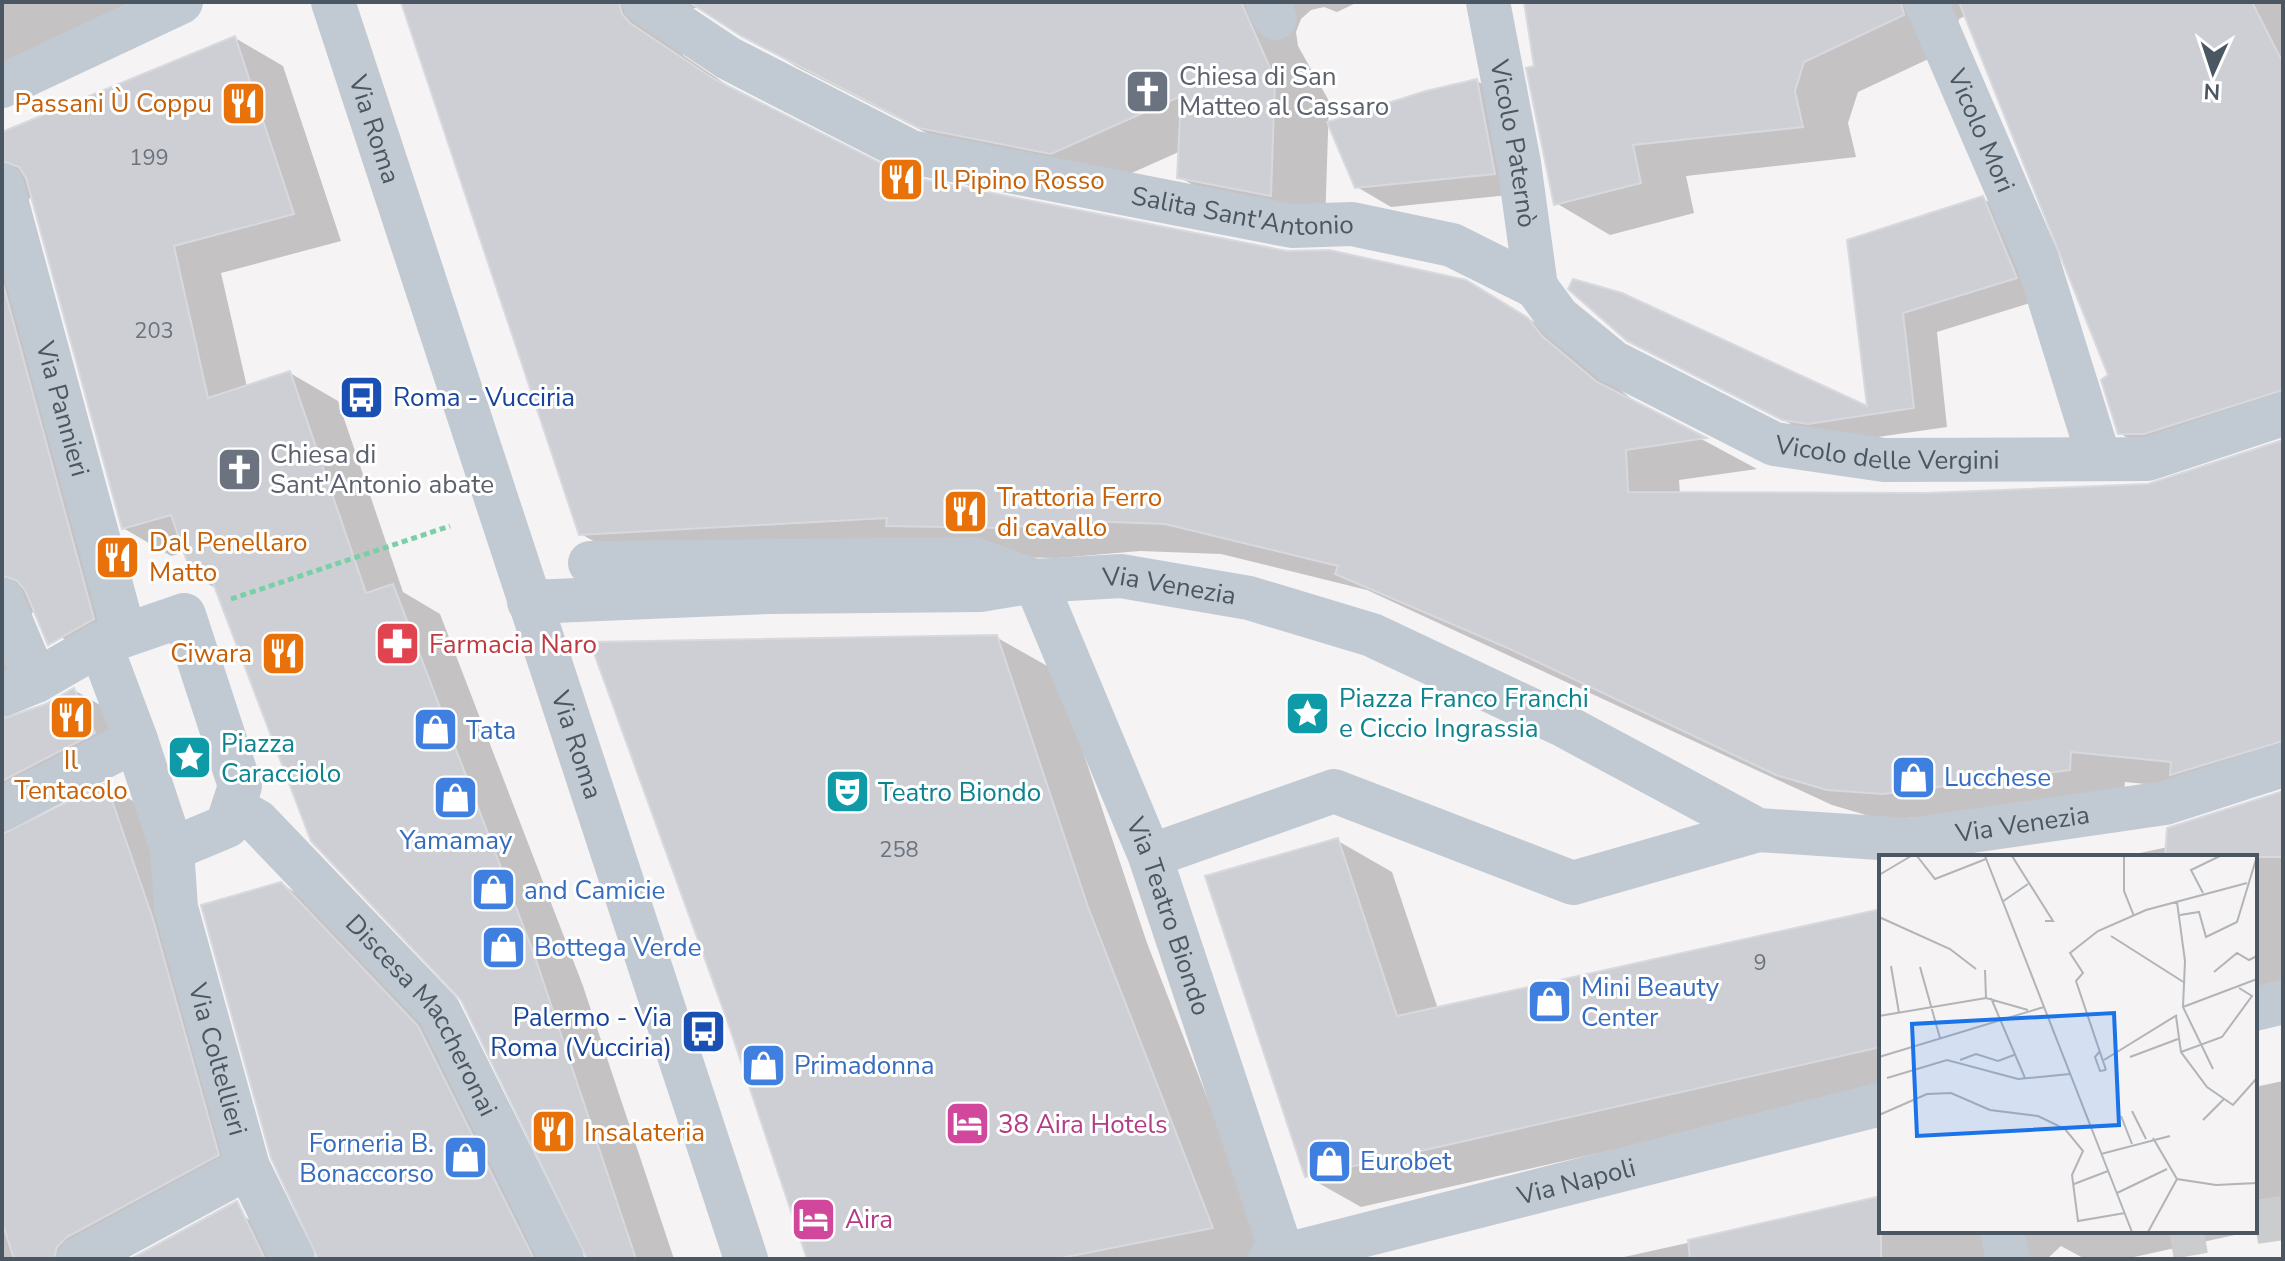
<svg xmlns="http://www.w3.org/2000/svg" width="2285" height="1261" font-family="'Nunito Sans',sans-serif">
  <rect width="100%" height="100%" fill="#f5f3f3"/>
  <g fill="#0003">
    <polygon points="2,2 206,2 2,83"/>
    <polygon points="403,2 1358,2 1337,12 1324,7 1311,10 1301,19 1296,32 1298,46 1329,101 1325,226 1234,208 1179,177 1181,151 1107,184 976,158 797,67 700,7 687,10 675,45 684,56 745,97 905,178 1521,314 1582,352 1596,370 1640,406 1757,469 1679,480 1680,494 1928,495 2149,486 2283,442 2283,787 2198,789 2125,782 2123,800 1883,820 1832,805 1367,590 1221,554 1140,551 1058,558 942,556 635,565 581,534"/>
    <polygon points="1526,2 2283,2 2283,436 2174,464 2119,433 2110,376 1967,15 1959,19 1952,48 1858,92 1848,123 1856,157 1686,176 1694,213 1610,235 1556,203"/>
    <polygon points="235,38 283,66 341,241 221,273 247,387 290,373 338,401 403,592 440,614 583,986 674,1259 588,1259 463,998 217,589 193,575 185,552 171,556 123,528 32,194 25,207 109,665 61,637 34,609 2,683 2,142"/>
    <polygon points="1477,81 1511,101 1528,193 1391,207 1357,187"/>
    <polygon points="1982,198 2016,218 2049,297 1937,332 1947,427 1843,442 1818,438 1628,339 1869,409 1849,241"/>
    <polygon points="996,637 1056,671 1147,943 1270,1259 809,1259"/>
    <polygon points="74,690 121,717 22,828 106,786 153,812 264,1181 122,1259 2,1259 2,721 12,720"/>
    <polygon points="2283,793 2283,998 2255,1005 2255,857 2121,857 2168,847"/>
    <polygon points="1338,841 1392,872 1438,1009 1881,910 1881,1089 1361,1207 1306,1176"/>
    <polygon points="281,884 329,912 466,1055 567,1259 320,1259"/>
    <polygon points="2283,1081 2283,1224 2255,1231 2255,1087"/>
    <polygon points="1881,1200 1881,1231 2253,1231 2125,1259 2085,1259 2061,1246 2047,1259 1615,1259"/>
    <polygon points="243,1216 291,1243 299,1259 192,1259"/>
  </g>
  <g fill="#cdcfd5" stroke="#d7d9de" stroke-width="2">
    <polygon points="401,2 619,2 622,14 630,23 714,79 906,176 1287,251 1329,250 1466,280 1528,318 1542,336 1597,382 1707,438 1626,450 1628,492 1927,493 2148,484 2283,440 2283,741 2170,775 2171,762 2071,752 2070,770 1883,794 1827,790 1776,775 1510,649 1335,574 1338,566 1165,524 1084,521 1002,528 886,526 887,518 579,535"/>
    <polygon points="689,2 1241,2 1275,79 1271,196 1177,178 1181,96 1051,154 919,128 741,36"/>
    <polygon points="1524,2 1901,2 1904,15 1804,62 1795,91 1803,127 1633,145 1641,183 1554,205 1526,68 1534,66"/>
    <polygon points="1959,2 2252,2 2283,63 2283,390 2144,434 2118,434 2101,380 2108,375"/>
    <polygon points="235,36 294,214 174,246 208,398 290,371 366,593 393,584 535,957 636,1259 587,1259 461,1000 311,841 208,570 192,576 171,515 122,529 26,178 19,167 2,161 2,132"/>
    <polygon points="1477,79 1495,174 1355,188 1327,122 1426,91"/>
    <polygon points="1983,196 2017,278 1903,313 1914,408 1808,424 1782,420 1627,341 1568,289 1573,279 1622,293 1867,406 1847,240"/>
    <polygon points="2,280 94,619 48,645 25,590 16,580 2,576"/>
    <polygon points="997,635 1088,907 1213,1228 1056,1259 807,1259 727,1020 590,642"/>
    <polygon points="74,688 95,733 2,781 2,719 46,704"/>
    <polygon points="106,783 153,919 219,1155 67,1237 57,1247 54,1259 14,1259 2,1222 2,834"/>
    <polygon points="2283,791 2283,857 2165,857 2167,828"/>
    <polygon points="1338,838 1397,1016 1881,909 1881,1047 1305,1177 1205,876"/>
    <polygon points="281,882 418,1026 534,1259 318,1259 271,1158 201,905"/>
    <polygon points="1881,1196 1881,1259 1690,1259 1688,1240"/>
    <polygon points="237,1201 265,1259 131,1259"/>
  </g>
  <g fill="none" stroke-linecap="round" stroke-linejoin="round">
    <g stroke="#caccce" stroke-width="44" stroke-dasharray="44 22" stroke-linecap="butt">
      <polyline points="2255,1222 2283,1218"/>
      <polyline points="2170,1237 2204,1231"/>
    </g>
    <polyline stroke="#7ad0a6" stroke-width="5" stroke-dasharray="6 4" stroke-linecap="butt" points="231,599 450,526"/>
    <g stroke="#c1cad2" stroke-width="44">
      <path id="s1" d="M333,2L746,1259"/>
      <path id="s2" d="M644,2L728,58L911,152L1292,226L1352,224L1452,245L1536,287L1558,317L1613,362L1774,444L1884,460L2148,459L2283,414"/>
      <polyline points="1267,2 1275,18"/>
      <path id="s3" d="M1488,2L1519,163L1536,287"/>
      <path id="s4" d="M1926,2L2037,259L2099,458"/>
      <polyline points="2,86 181,2"/>
      <path id="s5" d="M2,185L124,633"/>
      <path id="s6" d="M590,563L973,559L1035,581L1150,856L1284,1259"/>
      <polyline points="2,600 36,681"/>
      <path id="s7" d="M529,602L769,592L980,590L1035,581L1121,576L1249,598L1372,635L1561,724L1758,830L1909,840L2165,803L2283,765"/>
      <polyline points="2,695 36,681 100,644"/>
      <path id="s8" d="M233,808L257,821L439,1011L562,1259"/>
      <polyline points="2,809 136,740"/>
      <path id="s9" d="M172,849L227,826L240,786L184,615L100,644L136,740L172,849L176,908L248,1167L293,1259"/>
      <polyline points="1150,856 1334,791 1573,883 1758,830"/>
      <polyline points="2255,1009 2283,1002"/>
      <polyline points="2002,1231 2008,1259"/>
      <polyline points="79,1259 248,1167"/>
      <path id="s10" d="M1270,1259L1881,1104"/>
    </g>
  </g>
  <defs>
    <symbol id="church-square" viewBox="-11 -11 22 22"><rect x="-9" y="-9" width="18" height="18" rx="4" fill="#6b7280" stroke="#fff"/><path d="M-1.2-6h2.4v3.5h3.3v2.4h-3.3V6h-2.4V-.1h-3.3v-2.4h3.3Z" fill="#fff"/></symbol>
    <symbol id="restaurant-square" viewBox="-11 -11 22 22"><rect x="-9" y="-9" width="18" height="18" rx="4" fill="#e8710a" stroke="#fff"/><path d="M-5-6h1v4h1v-4h1v4h1v-4h1v5L-1.5 .5V6h-2V.5L-5-1ZM5-6V6H3V1.5H1.5Q1.5-4 5-6Z" fill="#fff"/></symbol>
    <symbol id="bus-square" viewBox="-11 -11 22 22"><rect x="-9" y="-9" width="18" height="18" rx="4" fill="#1a4fb4" stroke="#fff"/><path d="M-5-6H5V4H4V6H2V4H-2V6H-4V4H-5ZM-3.5-4V0h7V-4ZM-3.5 1.2v1.5H-2V1.2ZM2 1.2v1.5H3.5V1.2Z" fill="#fff"/></symbol>
    <symbol id="pharmacy-square" viewBox="-11 -11 22 22"><rect x="-9" y="-9" width="18" height="18" rx="4" fill="#e0444e" stroke="#fff"/><path d="M-2-6h4v4h4v4h-4v4h-4v-4h-4v-4h4Z" fill="#fff"/></symbol>
    <symbol id="sight-square" viewBox="-11 -11 22 22"><rect x="-9" y="-9" width="18" height="18" rx="4" fill="#0f9aa8" stroke="#fff"/><path d="M0-6L1.8-2.2L6-1.7L2.9 1.2L3.7 5.4L0 3.3L-3.7 5.4L-2.9 1.2L-6-1.7L-1.8-2.2Z" fill="#fff"/></symbol>
    <symbol id="shop-square" viewBox="-11 -11 22 22"><rect x="-9" y="-9" width="18" height="18" rx="4" fill="#3f7fe0" stroke="#fff"/><path d="M-5-2.5h2.3a2.7 3.5 0 0 1 5.4 0H5L5.5 6h-11ZM-1.5-2.5h3a1.5 2.3 0 0 0-3 0Z" fill="#fff"/></symbol>
    <symbol id="theatre-square" viewBox="-11 -11 22 22"><rect x="-9" y="-9" width="18" height="18" rx="4" fill="#0f9aa8" stroke="#fff"/><path d="M-5-5.5Q0-4 5-5.5V0Q5 5 0 6Q-5 5-5 0ZM-3.3-2.5H-1v1.5H-3.3ZM1-2.5H3.3v1.5H1ZM-2.8 1Q0 5.5 2.8 1Z" fill="#fff"/></symbol>
    <symbol id="hotel-square" viewBox="-11 -11 22 22"><rect x="-9" y="-9" width="18" height="18" rx="4" fill="#d1479c" stroke="#fff"/><path d="M-6-4.5h1.5V1H6V5H4.5V3h-9V5H-6ZM-4 0a1.8 1.8 0 1 1 3.6 0ZM.5 0V-2.5h3Q6-2.5 6 0Z" fill="#fff"/></symbol>
  </defs>
  <g fill-rule="evenodd">
    <use href="#church-square" x="1122" y="66" width="51" height="51"/>
    <use href="#restaurant-square" x="218" y="78" width="51" height="51"/>
    <use href="#restaurant-square" x="876" y="154" width="51" height="51"/>
    <use href="#bus-square" x="336" y="372" width="51" height="51"/>
    <use href="#church-square" x="214" y="444" width="51" height="51"/>
    <use href="#restaurant-square" x="940" y="486" width="51" height="51"/>
    <use href="#restaurant-square" x="92" y="532" width="51" height="51"/>
    <use href="#pharmacy-square" x="372" y="618" width="51" height="51"/>
    <use href="#restaurant-square" x="258" y="628" width="51" height="51"/>
    <use href="#sight-square" x="1282" y="688" width="51" height="51"/>
    <use href="#restaurant-square" x="46" y="692" width="51" height="51"/>
    <use href="#shop-square" x="410" y="704" width="51" height="51"/>
    <use href="#sight-square" x="164" y="732" width="51" height="51"/>
    <use href="#shop-square" x="1888" y="752" width="51" height="51"/>
    <use href="#theatre-square" x="822" y="766" width="51" height="51"/>
    <use href="#shop-square" x="430" y="772" width="51" height="51"/>
    <use href="#shop-square" x="468" y="864" width="51" height="51"/>
    <use href="#shop-square" x="478" y="922" width="51" height="51"/>
    <use href="#shop-square" x="1524" y="976" width="51" height="51"/>
    <use href="#bus-square" x="678" y="1006" width="51" height="51"/>
    <use href="#shop-square" x="738" y="1040" width="51" height="51"/>
    <use href="#hotel-square" x="942" y="1098" width="51" height="51"/>
    <use href="#restaurant-square" x="528" y="1106" width="51" height="51"/>
    <use href="#shop-square" x="440" y="1132" width="51" height="51"/>
    <use href="#shop-square" x="1304" y="1136" width="51" height="51"/>
    <use href="#hotel-square" x="788" y="1194" width="51" height="51"/>
  </g>
  <g text-anchor="middle" stroke-width="6" stroke-linejoin="round" paint-order="stroke">
    <g font-size="22" fill="#6b747e">
      <text x="149" y="165">199</text>
      <text x="154" y="338">203</text>
      <text x="899" y="857">258</text>
      <text x="1760" y="970">9</text>
    </g>
    <g font-size="26" fill="#5b616d" stroke="#fff" text-anchor="start">
      <text x="1179" y="85">Chiesa di San<tspan x="1179" dy="30">Matteo al Cassaro</tspan></text>
      <text x="270" y="463">Chiesa di<tspan x="270" dy="30">Sant'Antonio abate</tspan></text>
    </g>
    <g font-size="26" fill="#c56008" stroke="#fff" text-anchor="start">
      <text x="212" y="112" text-anchor="end">Passani Ù Coppu</text>
      <text x="933" y="189">Il Pipino Rosso</text>
      <text x="997" y="506">Trattoria Ferro<tspan x="997" dy="30">di cavallo</tspan></text>
      <text x="149" y="551">Dal Penellaro<tspan x="149" dy="30">Matto</tspan></text>
      <text x="252" y="662" text-anchor="end">Ciwara</text>
      <text x="71" y="769" text-anchor="middle">Il<tspan x="71" dy="30">Tentacolo</tspan></text>
      <text x="584" y="1141">Insalateria</text>
    </g>
    <g font-size="26" fill="#4a5661" stroke="#fff">
      <text dy="9" stroke="none"><textPath href="#s1" startOffset="134">Via Roma</textPath></text>
      <text dy="9" stroke="none"><textPath href="#s4" startOffset="140">Vicolo Mori</textPath></text>
      <text dy="9" stroke="none"><textPath href="#s3" startOffset="144">Vicolo Paternò</textPath></text>
      <text dy="9" stroke="none"><textPath href="#s2" startOffset="644">Salita Sant'Antonio</textPath></text>
      <text dy="9" stroke="none"><textPath href="#s5" startOffset="232">Via Pannieri</textPath></text>
      <text dy="9" stroke="none"><textPath href="#s2" startOffset="1354">Vicolo delle Vergini</textPath></text>
      <text dy="9" stroke="none"><textPath href="#s7" startOffset="642">Via Venezia</textPath></text>
      <text dy="9" stroke="none"><textPath href="#s1" startOffset="782">Via Roma</textPath></text>
      <text dy="9" stroke="none"><textPath href="#s7" startOffset="1550">Via Venezia</textPath></text>
      <text dy="9" stroke="none"><textPath href="#s6" startOffset="810">Via Teatro Biondo</textPath></text>
      <text dy="9" stroke="none"><textPath href="#s8" startOffset="284">Discesa Maccheronai</textPath></text>
      <text dy="9" stroke="none"><textPath href="#s9" startOffset="804">Via Coltellieri</textPath></text>
      <text dy="9" stroke="none"><textPath href="#s10" startOffset="316">Via Napoli</textPath></text>
    </g>
    <g font-size="26" fill="#164399" stroke="#fff" text-anchor="start">
      <text x="393" y="406">Roma - Vucciria</text>
      <text x="672" y="1026" text-anchor="end">Palermo - Via<tspan x="672" dy="30">Roma (Vucciria)</tspan></text>
    </g>
    <g font-size="26" fill="#be3a42" stroke="#fff" text-anchor="start">
      <text x="429" y="653">Farmacia Naro</text>
    </g>
    <g font-size="26" fill="#0d838f" stroke="#fff" text-anchor="start">
      <text x="1339" y="707">Piazza Franco Franchi<tspan x="1339" dy="30">e Ciccio Ingrassia</tspan></text>
      <text x="221" y="752">Piazza<tspan x="221" dy="30">Caracciolo</tspan></text>
      <text x="878" y="801">Teatro Biondo</text>
    </g>
    <g font-size="26" fill="#366cbe" stroke="#fff" text-anchor="start">
      <text x="466" y="739">Tata</text>
      <text x="1944" y="786">Lucchese</text>
      <text x="456" y="849" text-anchor="middle">Yamamay</text>
      <text x="524" y="899">and Camicie</text>
      <text x="534" y="956">Bottega Verde</text>
      <text x="1581" y="996">Mini Beauty<tspan x="1581" dy="30">Center</tspan></text>
      <text x="794" y="1074">Primadonna</text>
      <text x="434" y="1152" text-anchor="end">Forneria B.<tspan x="434" dy="30">Bonaccorso</tspan></text>
      <text x="1360" y="1170">Eurobet</text>
    </g>
    <g font-size="26" fill="#b23c85" stroke="#fff" text-anchor="start">
      <text x="998" y="1133">38 Aira Hotels</text>
      <text x="845" y="1228">Aira</text>
    </g>
  </g>
  <g transform="translate(1879 855)">
    <rect width="378" height="378" fill="#f5f3f3"/>
    <path fill="none" stroke="#b1b4b9" stroke-width="2" d="M38,1L56,24L107,4M106,1L253,377M133,1L174,66H166M245,1V36L255,61M0,20L32,1M324,38L312,15L341,1M123,47L149,29M298,47L306,106L304,152L334,214M301,60L320,57L327,82L358,67L378,1M0,62L71,94L97,114M232,81L306,128M12,111L20,158M41,112L61,183M106,115L107,143M335,117L358,98L370,105L378,101M112,143L146,223M304,152L378,124M0,161L107,143L149,155M297,161L302,197L328,232L354,250L378,223M221,196L216,202L221,216L227,215M302,197L343,182L373,141L360,133M0,202L165,152M251,202L299,184M81,205L97,199L119,206L135,200M225,205L298,160M227,215L197,126L204,118L191,98L219,76L267,55L368,28M8,223L68,205L139,224L191,219M253,256L267,284M0,260L48,239L72,238L111,255L159,261L186,274L204,296L193,320L199,366L246,358M242,261L253,289M324,265L345,244M274,283L298,324L337,330L378,328M222,299L291,281M195,329L229,316M238,338L288,314M269,377L298,324"/>
    <path fill="#1a73e8" fill-opacity="0.15" stroke="#1a73e8" stroke-width="4" d="M235,158L240,270L38,281L33,169Z"/>
    <rect width="378" height="378" fill="none" stroke="#4a5661" stroke-width="4"/>
  </g>
  <rect width="2285" height="1261" fill="none" stroke="#4a5661" stroke-width="8"/>
  <g transform="translate(2213 72) rotate(183)" stroke="#ffffff" stroke-width="6" paint-order="stroke">
  <path d="M0-6L14 30L0 20L-14 30Z" fill="#4a5661"/>
  <text y="-12" font-size="22" font-weight="bold" text-anchor="middle" fill="#4a5661">N</text>
  </g>
</svg>
